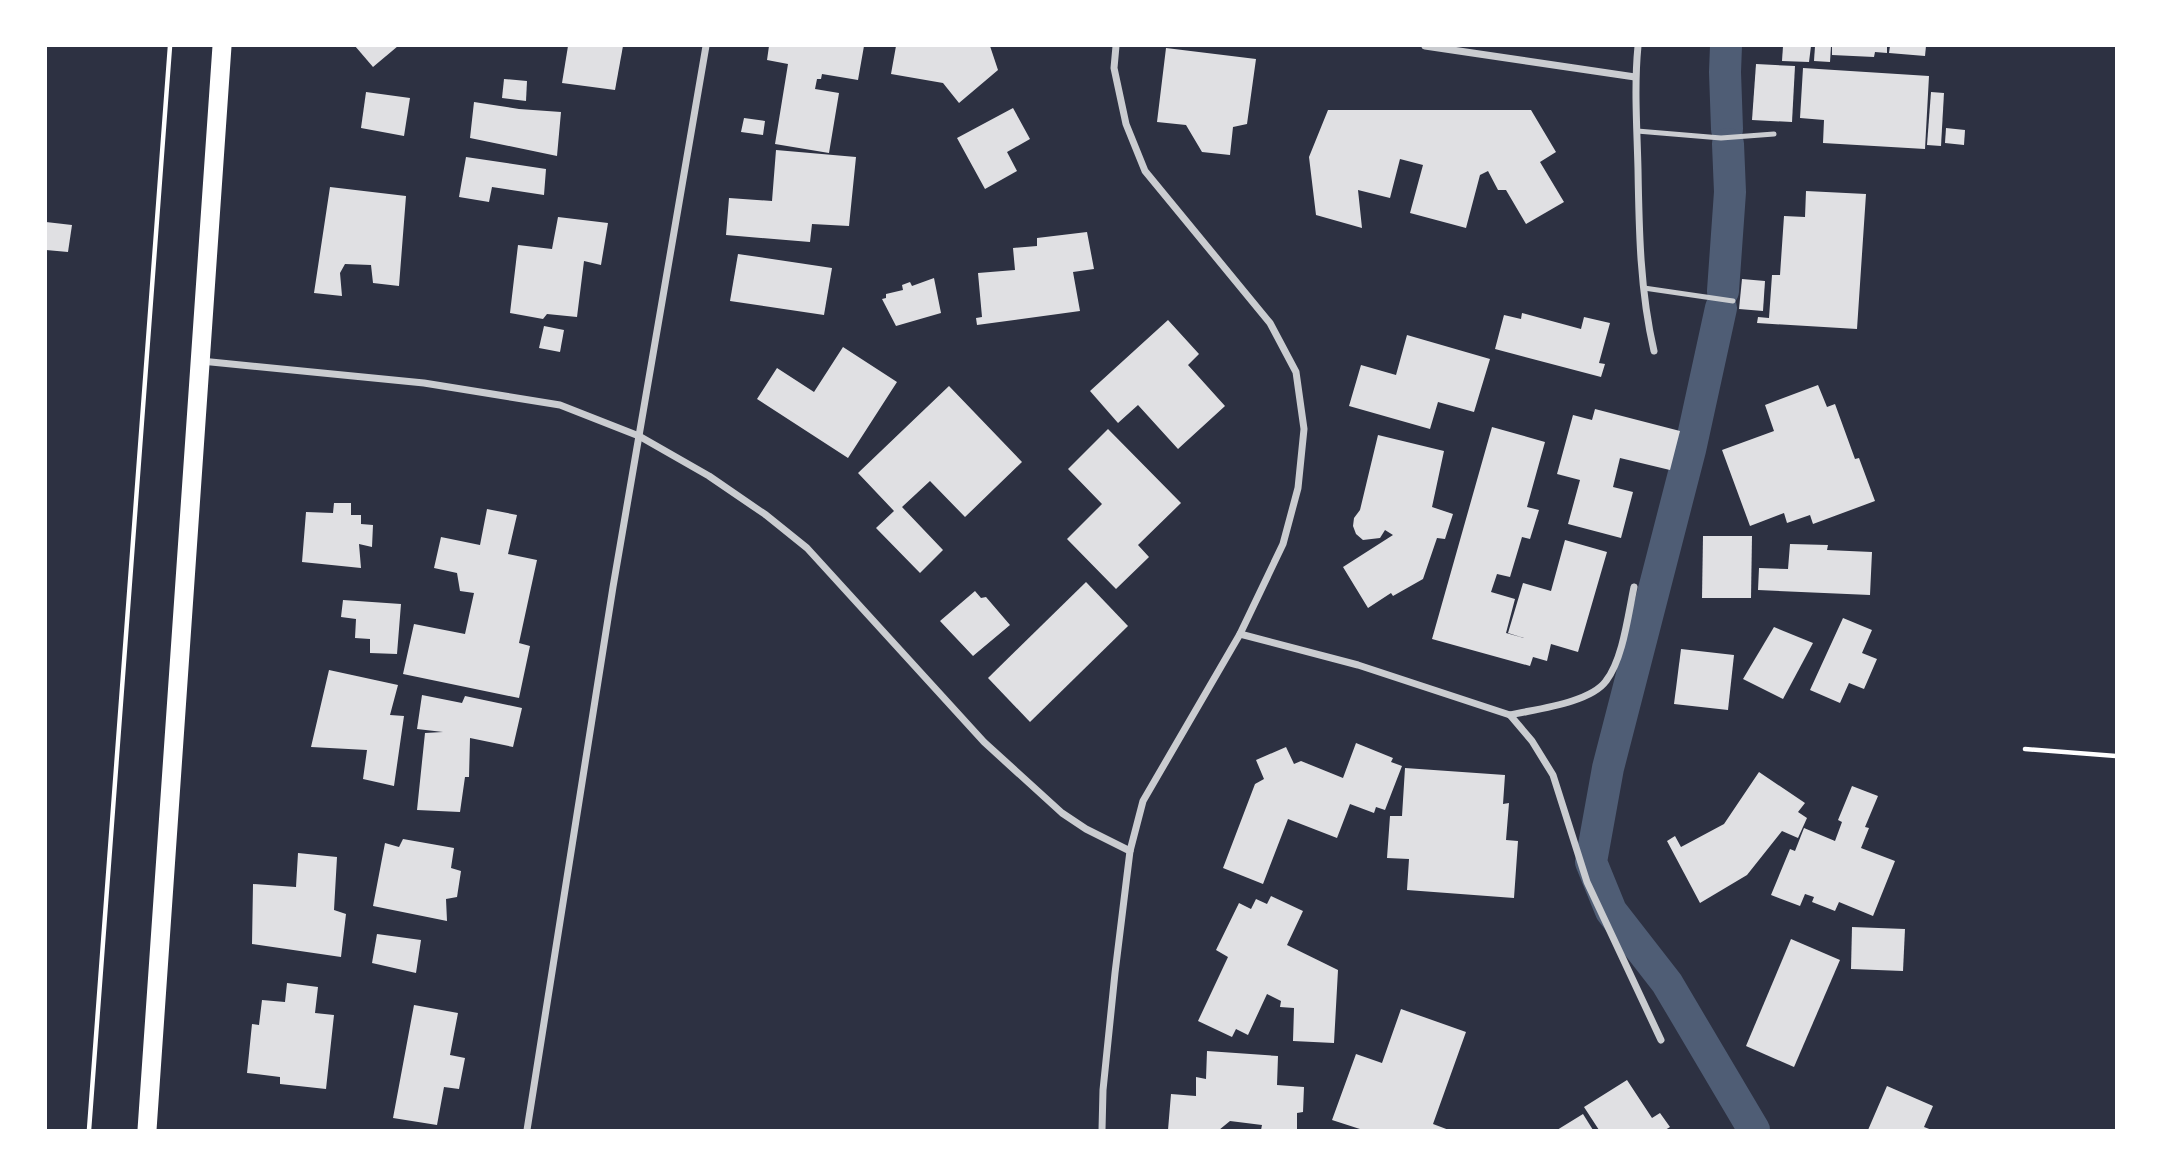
<svg xmlns="http://www.w3.org/2000/svg" width="2162" height="1176" font-family="'Roboto Condensed',sans-serif">
  <rect width="100%" height="100%" fill="#2d3142"/>
  <g fill="none" stroke-linecap="round" stroke-linejoin="round">
    <g stroke="#4f5d75" stroke-width="32">
      <polyline points="1726,46 1725,72 1727,129"/>
      <polyline points="1723,291 1730,192 1728,144"/>
      <polyline points="1721,308 1690,450 1608,768 1591,862 1611,911 1667,983 1754,1130"/>
    </g>
  </g>
  <g fill="#e0e0e3">
    <polygon points="355,46 398,46 373,67"/>
    <polygon points="568,46 623,46 615,90 562,83"/>
    <polygon points="769,46 864,46 858,80 822,74 821,79 817,79 815,89 839,93 829,153 775,144 788,64 767,60"/>
    <polygon points="896,46 990,46 998,70 959,103 943,83 891,74"/>
    <polygon points="1783,46 1811,46 1809,62 1782,61"/>
    <polygon points="1815,46 1831,46 1830,62 1814,61"/>
    <polygon points="1832,46 1887,46 1887,53 1875,52 1874,57 1832,55"/>
    <polygon points="1890,46 1926,46 1925,56 1889,53"/>
    <polygon points="1166,48 1256,59 1247,124 1233,127 1230,155 1202,152 1186,125 1157,122"/>
    <polygon points="1756,64 1795,66 1792,122 1752,120"/>
    <polygon points="1803,68 1929,76 1925,149 1823,143 1824,120 1800,118"/>
    <polygon points="504,79 527,81 526,101 502,98"/>
    <polygon points="366,92 410,98 404,136 361,128"/>
    <polygon points="1931,92 1944,93 1941,146 1927,145"/>
    <polygon points="474,102 519,109 561,112 557,156 470,138"/>
    <polygon points="1013,108 1030,139 1007,152 1017,171 985,189 957,138"/>
    <polygon points="1328,110 1531,110 1556,152 1540,162 1564,202 1526,224 1506,190 1498,190 1488,171 1480,175 1466,228 1410,213 1423,165 1400,159 1390,198 1358,190 1362,228 1316,215 1309,157"/>
    <polygon points="744,118 765,121 763,135 741,132"/>
    <polygon points="1946,128 1965,130 1964,145 1945,143"/>
    <polygon points="776,150 856,157 849,226 812,224 810,242 726,235 729,198 772,201"/>
    <polygon points="466,157 546,169 544,195 492,187 489,202 459,197"/>
    <polygon points="330,187 406,196 399,286 373,283 371,265 345,264 340,273 342,296 314,293"/>
    <polygon points="1806,191 1866,194 1857,329 1757,323 1758,317 1769,318 1772,275 1780,275 1784,216 1805,217"/>
    <polygon points="558,217 608,223 601,265 584,261 577,317 547,314 543,319 510,313 518,245 552,249"/>
    <polygon points="46,222 72,225 68,252 46,250"/>
    <polygon points="1087,232 1094,269 1073,272 1080,311 977,325 976,318 982,317 978,273 1015,270 1013,248 1037,246 1037,238"/>
    <polygon points="738,254 832,268 824,315 730,301"/>
    <polygon points="934,278 941,313 896,326 882,299 886,298 886,294 903,290 902,285 910,282 912,286"/>
    <polygon points="1742,279 1765,281 1763,311 1739,309"/>
    <polygon points="1522,313 1581,329 1584,317 1610,323 1599,363 1605,364 1601,377 1495,349 1504,315 1521,319"/>
    <polygon points="1168,320 1199,354 1188,365 1225,406 1178,449 1138,405 1118,423 1090,391"/>
    <polygon points="544,326 564,330 560,352 539,348"/>
    <polygon points="1407,335 1490,359 1474,412 1438,402 1430,429 1349,406 1361,365 1396,375"/>
    <polygon points="843,347 897,382 848,458 757,399 777,368 814,392"/>
    <polygon points="1818,385 1827,407 1835,404 1855,459 1859,458 1875,501 1813,524 1810,515 1787,523 1784,513 1750,526 1722,450 1774,431 1765,405"/>
    <polygon points="949,386 1022,462 965,517 930,481 902,507 943,550 920,573 876,528 894,511 858,473"/>
    <polygon points="1595,409 1680,431 1670,470 1620,458 1613,487 1633,492 1621,538 1568,524 1580,480 1557,474 1573,415 1592,420"/>
    <polygon points="1492,427 1545,442 1527,507 1539,510 1530,539 1522,537 1510,577 1497,574 1491,592 1515,599 1506,633 1524,638 1508,633 1523,583 1551,591 1565,540 1607,552 1578,652 1551,644 1547,661 1533,657 1530,666 1432,639"/>
    <polygon points="1108,429 1181,503 1138,545 1149,557 1116,589 1067,539 1102,504 1068,469"/>
    <polygon points="1378,435 1444,451 1432,507 1453,514 1445,539 1437,538 1423,579 1393,596 1391,593 1368,608 1343,567 1393,535 1385,530 1380,538 1363,540 1356,534 1353,526 1354,518 1360,510"/>
    <polygon points="334,503 351,503 351,515 361,515 361,524 373,525 372,547 359,544 361,568 302,562 306,512 333,513"/>
    <polygon points="487,509 517,515 508,554 537,560 519,643 530,646 519,698 403,674 414,624 465,634 474,593 460,591 457,573 434,568 441,537 480,545"/>
    <polygon points="1703,536 1752,536 1751,598 1702,598"/>
    <polygon points="1790,544 1828,545 1827,550 1872,552 1870,595 1758,590 1759,568 1788,569"/>
    <polygon points="1086,582 1128,626 1030,722 988,678"/>
    <polygon points="975,591 981,598 986,597 1010,625 973,656 940,621"/>
    <polygon points="343,600 401,604 397,654 370,653 370,639 355,638 356,619 341,617"/>
    <polygon points="1843,618 1872,630 1862,653 1877,659 1864,689 1849,683 1840,703 1810,690"/>
    <polygon points="1774,627 1813,643 1783,699 1743,679"/>
    <polygon points="1681,649 1734,655 1728,710 1674,704"/>
    <polygon points="329,670 398,685 390,715 404,716 394,786 363,779 367,750 311,747"/>
    <polygon points="422,695 462,703 465,696 522,708 513,747 470,738 469,777 465,777 460,812 417,810 425,733 443,732 417,729"/>
    <polygon points="1356,743 1393,758 1391,762 1402,766 1385,810 1376,807 1374,813 1350,804 1337,838 1288,819 1263,884 1223,868 1255,784 1264,779 1256,760 1286,747 1294,764 1301,761 1343,778"/>
    <polygon points="1405,768 1505,775 1503,804 1509,803 1506,840 1518,841 1514,898 1407,890 1409,859 1387,858 1390,816 1402,816"/>
    <polygon points="1759,772 1805,803 1798,812 1807,818 1798,838 1782,831 1747,875 1700,903 1667,841 1675,836 1681,847 1724,824"/>
    <polygon points="1852,786 1878,796 1865,827 1869,828 1861,848 1895,861 1873,916 1839,902 1835,911 1812,902 1814,897 1805,894 1800,906 1771,895 1790,849 1795,851 1804,828 1835,841 1842,822 1838,820"/>
    <polygon points="403,839 454,848 451,868 461,871 457,897 446,899 447,921 373,906 385,843 399,847"/>
    <polygon points="298,853 337,857 334,910 346,914 341,957 252,944 253,884 296,887"/>
    <polygon points="1271,896 1303,911 1287,945 1338,970 1334,1043 1293,1041 1294,1008 1280,1007 1281,1001 1267,994 1248,1035 1236,1029 1232,1037 1198,1021 1228,957 1216,950 1239,903 1251,909 1256,899 1267,904"/>
    <polygon points="1852,927 1905,929 1903,971 1851,969"/>
    <polygon points="377,934 421,940 416,973 372,963"/>
    <polygon points="1791,939 1840,960 1794,1067 1746,1046"/>
    <polygon points="287,983 318,987 315,1013 334,1015 326,1089 280,1084 280,1077 247,1073 252,1024 259,1025 262,1000 285,1002"/>
    <polygon points="414,1005 458,1013 450,1055 465,1058 459,1089 444,1087 437,1125 393,1118"/>
    <polygon points="1401,1009 1466,1032 1433,1124 1449,1130 1363,1130 1332,1120 1356,1054 1382,1063"/>
    <polygon points="1207,1051 1278,1056 1277,1085 1304,1087 1303,1112 1297,1113 1297,1130 1261,1130 1262,1125 1230,1121 1219,1130 1168,1130 1171,1094 1196,1096 1196,1077 1206,1079"/>
    <polygon points="1627,1080 1652,1118 1660,1113 1670,1127 1665,1130 1599,1130 1584,1107"/>
    <polygon points="1887,1086 1933,1106 1924,1127 1932,1130 1868,1130"/>
    <polygon points="1583,1114 1593,1130 1557,1130"/>
  </g>
  <g fill="none" stroke-linecap="round" stroke-linejoin="round">
    <g stroke="#fff" stroke-width="4.5">
      <polyline points="2025,749 2116,756"/>
      <polyline points="89,1130 170,46"/>
    </g>
    <g stroke="#caccd0" stroke-width="5">
      <polyline points="1637,131 1721,138 1774,134"/>
      <polyline points="1644,288 1733,301"/>
    </g>
    <g stroke="#caccd0" stroke-width="7">
      <polyline points="1425,46 1635,77"/>
      <path d="M1638,46C1634,87 1637,128 1638,169C1639,230 1640,291 1654,351"/>
      <polyline points="201,361 424,383 560,405 639,436 709,476 766,515 807,548 984,742 1062,813 1086,829 1130,851"/>
      <polyline points="1240,634 1358,665 1510,715 1532,741 1553,775 1587,882 1661,1040"/>
      <path d="M1510,715C1536,709 1590,703 1606,681C1623,659 1628,615 1634,587"/>
      <polyline points="527,1130 613,587 706,46"/>
      <polyline points="1102,1130 1103,1090 1115,973 1130,851 1143,801 1240,634 1283,544 1298,488 1304,429 1296,372 1270,323 1145,171 1126,124 1114,68 1116,46"/>
    </g>
    <polyline stroke="#fff" stroke-width="19" points="147,1130 222,46"/>
  </g>
  <rect width="2162" height="1176" fill="none" stroke="#ffffff" stroke-width="94"/>
</svg>
